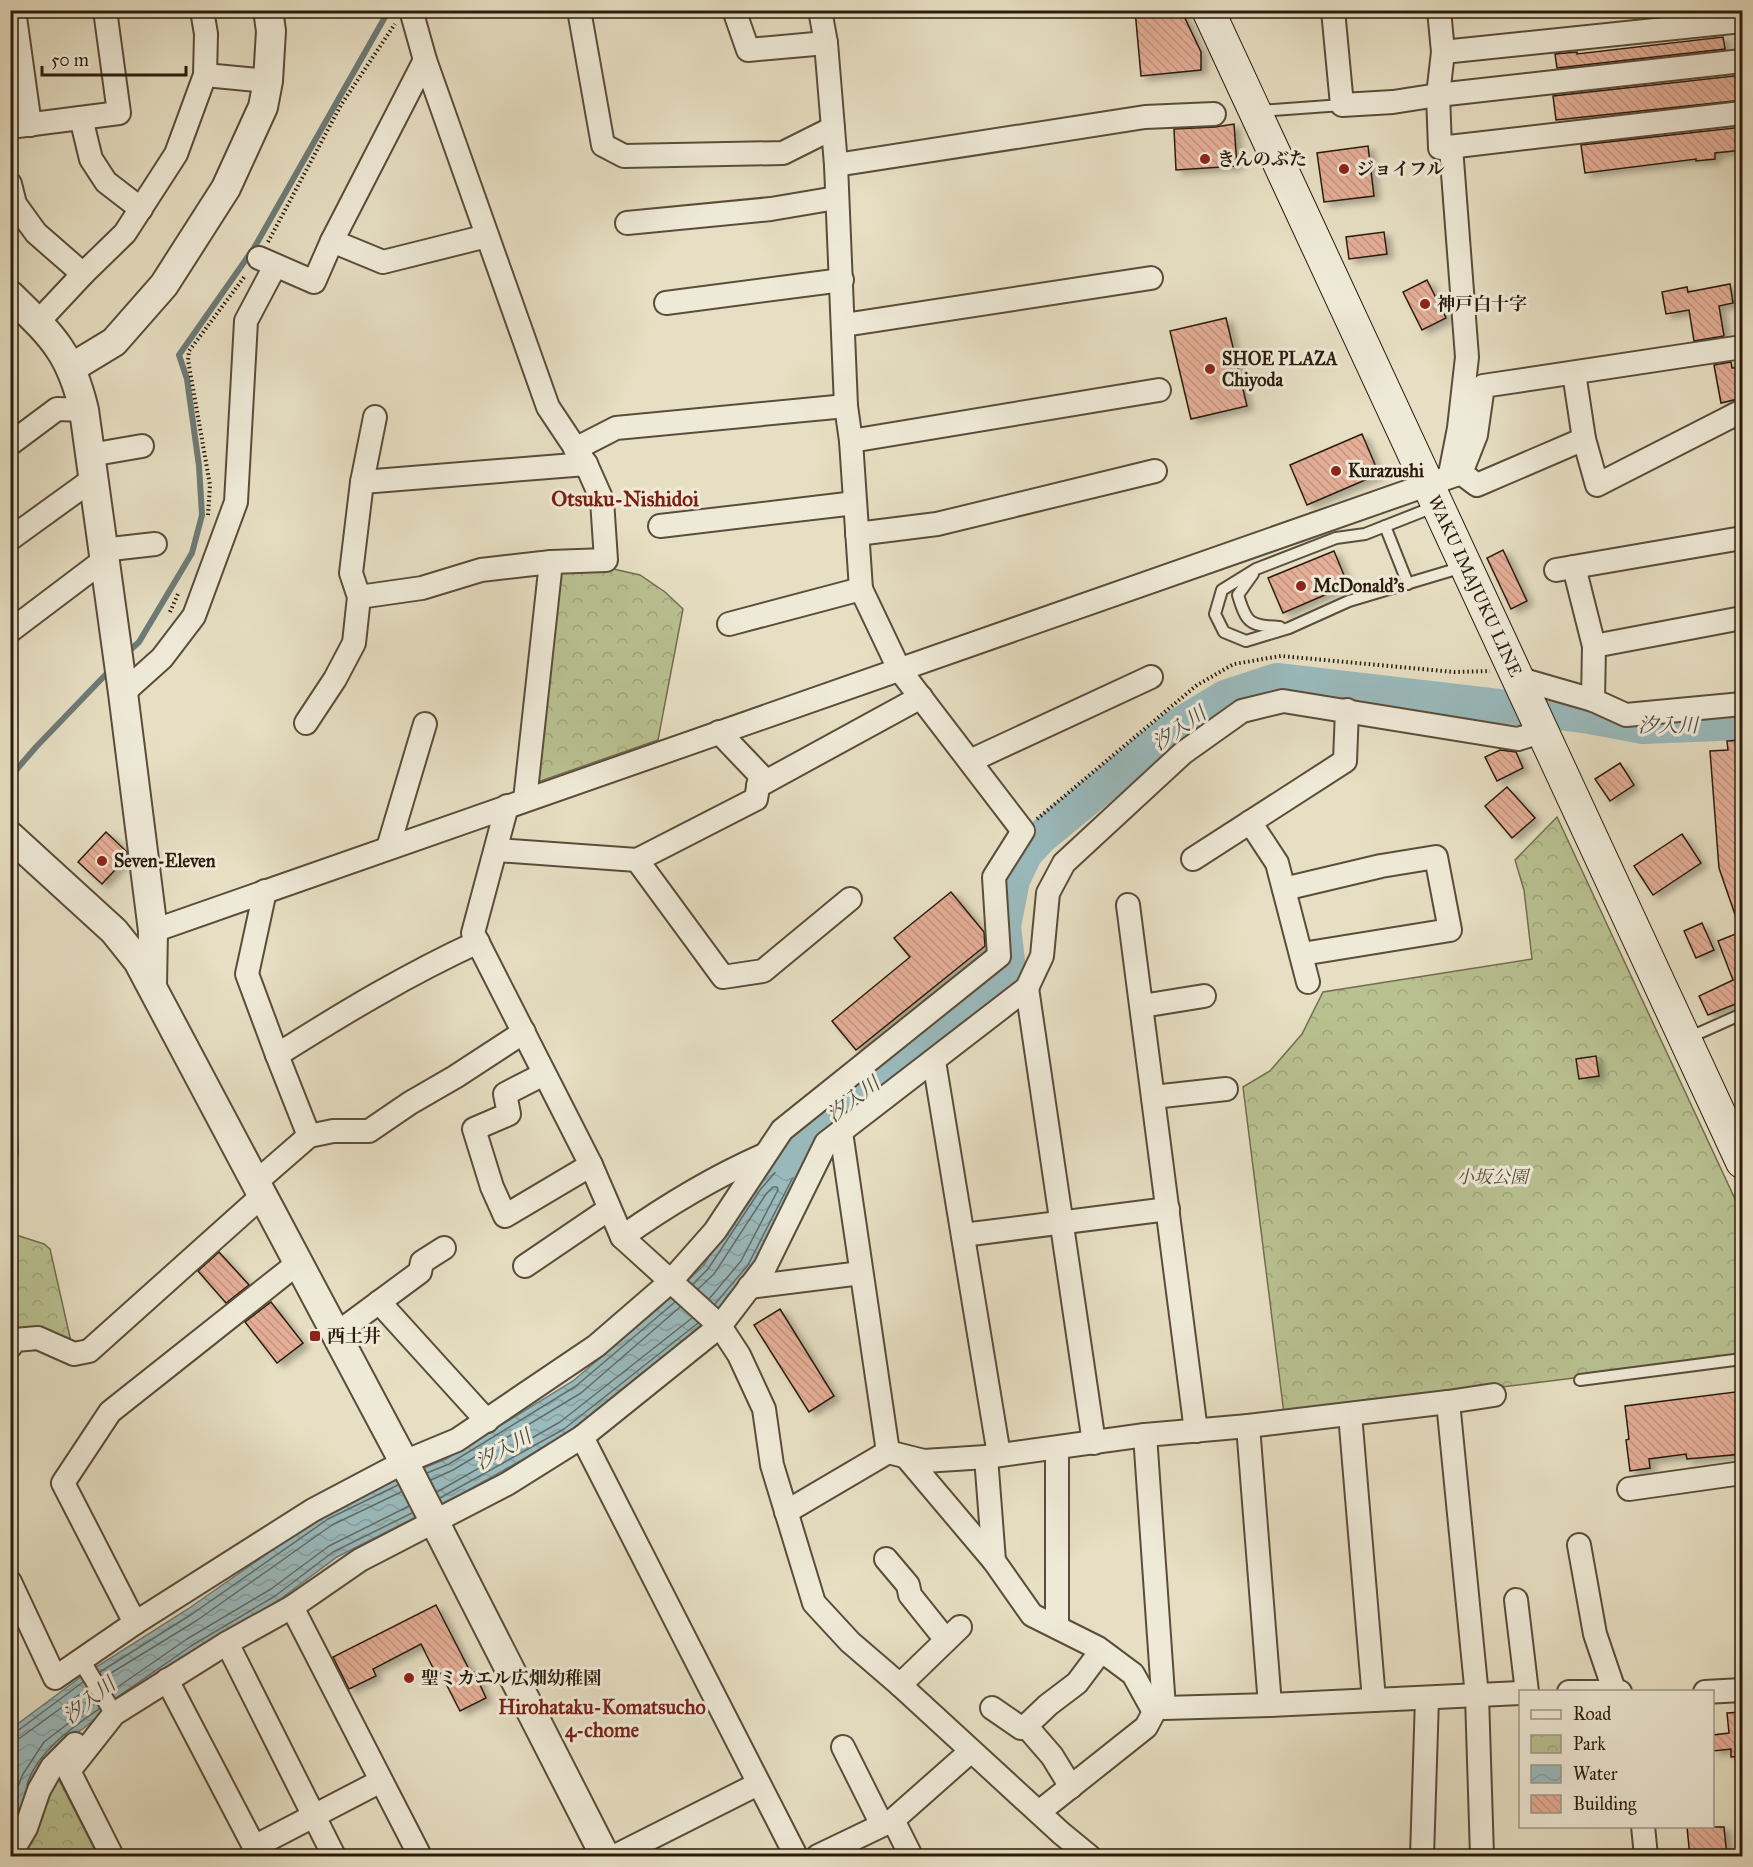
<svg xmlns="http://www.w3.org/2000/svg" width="1753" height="1867" font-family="'IM FELL Great Primer','Noto Serif JP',serif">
  <defs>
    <pattern id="park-crowns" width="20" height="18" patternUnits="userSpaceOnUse" patternTransform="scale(1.5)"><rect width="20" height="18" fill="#b9c191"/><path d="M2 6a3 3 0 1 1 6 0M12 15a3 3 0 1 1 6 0" fill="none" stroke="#9fa57c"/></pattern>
    <pattern id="water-waves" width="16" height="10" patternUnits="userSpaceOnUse" patternTransform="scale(1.5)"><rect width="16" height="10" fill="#9ababd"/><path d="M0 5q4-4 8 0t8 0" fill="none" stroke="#859fa1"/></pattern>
    <pattern id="building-back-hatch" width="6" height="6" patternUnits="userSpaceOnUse" patternTransform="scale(1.5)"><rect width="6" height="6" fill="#e4ae97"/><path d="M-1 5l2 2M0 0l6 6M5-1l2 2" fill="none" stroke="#c49581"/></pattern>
    <filter id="shadow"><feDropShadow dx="6" dy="4" stdDeviation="3" flood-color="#0004"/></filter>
  </defs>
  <rect width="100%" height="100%" fill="#e7dfc3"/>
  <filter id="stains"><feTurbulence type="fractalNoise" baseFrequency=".00333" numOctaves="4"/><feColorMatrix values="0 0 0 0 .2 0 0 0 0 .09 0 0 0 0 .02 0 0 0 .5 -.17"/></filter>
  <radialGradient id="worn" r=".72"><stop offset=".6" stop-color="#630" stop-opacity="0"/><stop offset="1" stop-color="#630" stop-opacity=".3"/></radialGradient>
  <g fill="url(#park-crowns)" stroke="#726e4f" stroke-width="1.5">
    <polygon points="609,568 640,575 665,592 683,609 658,740 535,783 560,572"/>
    <polygon points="1557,817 1742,1214 1742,1357 1284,1414 1243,1087 1270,1071 1302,1034 1323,992 1532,959 1524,890 1515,860"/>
    <polygon points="10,1233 44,1244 50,1249 72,1346 11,1332"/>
    <polygon points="54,1770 98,1856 19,1856"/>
  </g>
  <polygon fill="url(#water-waves)" stroke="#6e7b77" stroke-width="1.5" points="877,1096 816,1145 753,1269 700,1330 568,1434 465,1492 337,1557 279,1600 194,1651 93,1721 55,1750 11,1838 11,1729 82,1676 188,1609 325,1513 377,1487 446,1459 573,1381 660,1307 703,1266 755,1186 799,1135"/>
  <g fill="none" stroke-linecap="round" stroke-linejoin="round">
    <g stroke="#626b65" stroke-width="1.5">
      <polyline points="693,1284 708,1269 760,1190 803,1140 810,1139 811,1142 748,1265 715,1304"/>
      <polyline points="698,1289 714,1274 766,1194 773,1187 777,1187 778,1190 741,1261 709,1299"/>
      <polyline points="427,1473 449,1464 576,1386 675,1302"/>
      <polyline points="431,1480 453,1470 581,1393 680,1307"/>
      <polyline points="437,1492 560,1422 692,1318"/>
      <polyline points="440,1498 564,1429 698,1323"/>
      <polyline points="100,1672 192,1614 328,1519 398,1485"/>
      <polyline points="103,1678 196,1621 332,1525 401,1492"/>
      <polyline points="112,1691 187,1639 271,1589 329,1546 409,1506"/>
      <polyline points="116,1698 191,1646 275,1596 333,1552 412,1513"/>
      <polyline points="10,1733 16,1732 83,1682"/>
      <polyline points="10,1741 20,1738 87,1689"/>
      <path d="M27,1785C36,1752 73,1727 99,1709"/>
      <polyline points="10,1806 23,1774 44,1742 96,1702"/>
    </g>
    <g stroke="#6e7b77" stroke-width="6">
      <polyline points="127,653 139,642 192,553 202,515 199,466 187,379 179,355 254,248 389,10"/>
      <polyline points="10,777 36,747 111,669"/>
      <polyline points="10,1029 16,1153 10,1177"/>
    </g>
    <polyline stroke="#9ababd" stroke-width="34" points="788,1161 822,1122 993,995 1005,976 1008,961 1004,926 1013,880 1026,853 1041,837 1175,727 1225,697 1277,680 1584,716 1643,727 1742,723"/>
  </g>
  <g fill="url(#building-back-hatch)" stroke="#2b1c0d" stroke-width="1.5" filter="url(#shadow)">
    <polygon points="1135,10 1181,10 1201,52 1201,70 1141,76"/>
    <polygon points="1723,37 1725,49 1557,68 1555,54 1577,52 1577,54"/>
    <polygon points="1743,75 1743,100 1556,120 1553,96"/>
    <polygon points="1234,124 1237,166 1176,170 1174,129 1215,127"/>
    <polygon points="1743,127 1743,150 1715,153 1715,159 1696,161 1696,159 1585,173 1581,145"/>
    <polygon points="1368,146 1374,196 1324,202 1317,153"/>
    <polygon points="1384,232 1387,254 1349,259 1346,237"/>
    <polygon points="1427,280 1446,318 1422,330 1403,292"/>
    <polygon points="1730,284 1733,303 1719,306 1724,336 1694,341 1689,310 1666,314 1662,292 1687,287 1688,292"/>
    <polygon points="1226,318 1247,406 1191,419 1170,331"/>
    <polygon points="1731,362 1732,368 1737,368 1742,398 1721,403 1714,365"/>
    <polygon points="1362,434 1379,474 1307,505 1290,465"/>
    <polygon points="1503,550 1527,601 1511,609 1487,558"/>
    <polygon points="1334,551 1348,585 1283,613 1268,578"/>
    <polygon points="1743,740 1743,928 1740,929 1719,868 1710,751 1728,750 1727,741"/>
    <polygon points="1500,750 1516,752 1523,768 1497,781 1485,757"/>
    <polygon points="1620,763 1634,785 1610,801 1595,779"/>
    <polygon points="1507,787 1535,818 1512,838 1485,806"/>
    <polygon points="106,832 126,851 127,857 102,884 78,862"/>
    <polygon points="1682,834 1701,863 1653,895 1634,866"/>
    <polygon points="951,892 984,932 985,946 856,1050 832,1021 910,957 894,938"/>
    <polygon points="1702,923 1714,950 1696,958 1684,931"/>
    <polygon points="1743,931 1743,1001 1708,1015 1699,996 1733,980 1718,941"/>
    <polygon points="1596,1056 1599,1076 1579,1079 1576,1059"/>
    <polygon points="219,1252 249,1285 226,1303 198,1271"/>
    <polygon points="271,1302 303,1343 277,1363 245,1322"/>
    <polygon points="780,1309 834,1396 809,1412 754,1325"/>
    <polygon points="1743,1391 1743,1454 1687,1459 1686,1454 1649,1459 1650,1468 1630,1471 1626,1440 1629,1439 1625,1406"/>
    <polygon points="436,1605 471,1673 474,1672 486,1698 460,1711 439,1670 435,1672 421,1644 373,1669 376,1676 349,1689 333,1657"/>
    <polygon points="1743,1712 1743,1756 1731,1757 1731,1749 1713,1751 1713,1735 1729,1733 1727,1713"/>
    <polygon points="1687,1827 1724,1827 1727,1857 1690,1857"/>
  </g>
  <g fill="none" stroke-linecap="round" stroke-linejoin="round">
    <defs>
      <g id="service">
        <polyline points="1258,111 1342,105"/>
        <polyline points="1436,506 1365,534 1336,538 1256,569 1222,590 1215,614 1224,632 1246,641 1289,628 1349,601 1463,567"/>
        <polyline points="1385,526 1408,584"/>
        <path d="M1253,574L1238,595C1247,625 1250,625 1280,627"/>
        <polyline points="1688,1038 1742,1014"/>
        <polyline points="1580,1380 1742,1359"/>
      </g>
      <polyline id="pedestrian" points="81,1660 114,1714"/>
      <g id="minor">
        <polyline points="14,10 30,125"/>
        <polyline points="579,10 603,145 624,156 783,153 833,128"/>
        <polyline points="734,10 748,50 826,43"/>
        <polyline points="1333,10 1342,105 1393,102 1438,95 1742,61"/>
        <polyline points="1439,10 1443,52 1438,95 1440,148 1742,113"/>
        <polyline points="1443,52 1742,21"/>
        <polyline points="205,75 268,81"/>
        <polyline points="81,118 91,159 106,182 141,209"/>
        <polyline points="10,127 119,113 105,10"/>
        <polyline points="836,165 1145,117 1214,114"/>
        <polyline points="10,184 15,204 36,233 83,274 125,233 176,154 205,75 206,34 202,10"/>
        <polyline points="627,223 771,209 836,198"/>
        <polyline points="332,241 383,262 487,236"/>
        <polyline points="259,258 314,282 332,241 425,60"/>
        <polyline points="666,303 842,280"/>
        <polyline points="38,322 83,274"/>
        <polyline points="844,325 1151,278"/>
        <polyline points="1574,373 1584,439 1597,485 1742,411"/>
        <polyline points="851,441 1159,390"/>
        <polyline points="10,444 57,409 84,410"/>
        <polyline points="575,449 616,428 846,406"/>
        <polyline points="90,455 142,446"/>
        <polyline points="1461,473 1476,435 1483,386 1742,347"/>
        <polyline points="1461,473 1477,485 1584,439"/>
        <polyline points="1450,474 1459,428 1467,357 1451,147"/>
        <polyline points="362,482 586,464"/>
        <polyline points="660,526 855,503"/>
        <polyline points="857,534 937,524 1155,471"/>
        <polyline points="10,539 93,479"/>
        <polyline points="102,550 155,544"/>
        <polyline points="1574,567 1594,646 1593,700"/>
        <polyline points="1556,570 1742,538"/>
        <polyline points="359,597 422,588 481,570 551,562 606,560 602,500 586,464 548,407 425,60 411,10"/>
        <polyline points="729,624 861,589"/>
        <polyline points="10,631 104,560"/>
        <polyline points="1594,646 1742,618"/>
        <polyline points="1520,679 1593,700 1626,715 1742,704"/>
        <polyline points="123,693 162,658 194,616 236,502 246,321 275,266"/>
        <polyline points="306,723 335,679 354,643 359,597 351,573 362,482 375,417"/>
        <polyline points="719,732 760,775 756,799 637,860 723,977 763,971 850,899"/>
        <polyline points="970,761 1151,677"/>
        <polyline points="758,786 921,697"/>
        <polyline points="525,800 551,562"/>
        <polyline points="507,806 473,933 591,1165 622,1237 720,1326 739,1355 764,1409 772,1465 814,1603 850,1642 900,1685 1061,1833 1089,1856"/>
        <polyline points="1250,822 1277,863 1308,982"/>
        <polyline points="388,848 425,724"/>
        <polyline points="497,850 637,860"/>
        <polyline points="1193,859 1345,761 1347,710"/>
        <polyline points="1284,889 1381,866 1436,857 1450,930 1302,954"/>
        <polyline points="265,891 247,974 277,1055 309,1136"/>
        <polyline points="1128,905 1196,1431"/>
        <polyline points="153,931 1461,473"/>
        <polyline points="1027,988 1094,1443"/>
        <polyline points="1142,1006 1204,996"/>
        <path d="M277,1055C342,1014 408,974 478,942"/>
        <polyline points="934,1061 999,1455"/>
        <polyline points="544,1074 505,1094 509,1114 474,1129 492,1187 505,1216 591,1165"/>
        <polyline points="1153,1097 1226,1089"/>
        <polyline points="841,1132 888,1452"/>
        <polyline points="255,1183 309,1136 333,1131 369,1131 410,1103 455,1077 524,1032"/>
        <polyline points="963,1235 1168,1209"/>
        <path d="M622,1237C666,1206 714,1177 764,1155"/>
        <polyline points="525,1266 609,1209"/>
        <polyline points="749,1287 861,1273"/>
        <polyline points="379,1302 487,1421"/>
        <polyline points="336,1334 420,1272 422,1262 444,1248"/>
        <polyline points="10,1347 15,1340 38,1338 74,1354 89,1351 262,1196"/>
        <polyline points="1448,1402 1477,1696 1482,1856"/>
        <polyline points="1350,1414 1374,1700"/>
        <polyline points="1248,1426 1270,1705"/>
        <polyline points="1145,1435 1164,1708 1270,1705 1520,1693"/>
        <polyline points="582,1437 796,1856"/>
        <polyline points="986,1457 994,1561"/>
        <polyline points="907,1458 994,1561 1032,1615 1098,1648 1133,1674 1154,1712 1146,1727 1039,1812"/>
        <polyline points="1629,1489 1742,1473"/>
        <polyline points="786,1512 888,1452 924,1461 986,1457 1145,1435 1248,1426 1448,1402 1494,1395"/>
        <polyline points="1579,1545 1595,1634 1614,1690"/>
        <polyline points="886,1559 908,1585 910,1595 946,1640"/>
        <polyline points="10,1582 55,1678 135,1623 313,1510 404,1462 457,1440 596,1346 670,1282 715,1231 782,1130 999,956 994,877 1023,831 899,669 861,589 851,441 846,406 836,165 826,43 820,10"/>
        <polyline points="1516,1600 1527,1692"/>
        <polyline points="292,1607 420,1856"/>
        <polyline points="135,1623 63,1483 110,1412 298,1263"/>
        <polyline points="1057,1627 1057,1448"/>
        <polyline points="227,1643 334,1856"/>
        <polyline points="167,1680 259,1856"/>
        <polyline points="900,1685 960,1627"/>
        <polyline points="1569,1692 1620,1692"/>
        <polyline points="1705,1692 1742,1690"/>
        <polyline points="992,1708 1021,1728 1026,1726 1052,1756 1071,1787"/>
        <polyline points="1026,1726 1048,1705 1077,1683 1101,1651"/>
        <polyline points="843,1747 882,1825"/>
        <polyline points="893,1820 911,1856"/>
        <polyline points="1643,1826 1646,1856"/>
        <polyline points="254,1847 381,1781"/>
        <polyline points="10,1855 26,1828 39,1790 52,1767 75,1744"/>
        <polyline points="112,1856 69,1771 114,1714 227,1643 292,1607 360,1560 507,1484 582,1437 720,1326 765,1267 826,1143 1027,988 1042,956 1048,893 1064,863 1183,753 1242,711 1283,701 1518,739 1543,731"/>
        <polyline points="615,1856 758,1784"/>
        <polyline points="818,1856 893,1820 971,1751"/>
        <polyline points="1422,1856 1427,1698"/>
      </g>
      <g id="tertiary">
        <path d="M10,295C52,336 70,351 84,410L123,693L153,931L152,985"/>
        <polyline points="71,368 114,342 164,285 226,188 263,107 268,81 271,31 268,10"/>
        <polyline points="10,836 114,931 138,961 404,1462 605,1856"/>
      </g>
      <polyline id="secondary" points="1208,10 1742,1162"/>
    </defs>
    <use href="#service" stroke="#5a4d3a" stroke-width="14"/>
    <use href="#pedestrian" stroke="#5a4d3a" stroke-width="20"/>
    <use href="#minor" stroke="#5a4d3a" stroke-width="26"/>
    <use href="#tertiary" stroke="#5a4d3a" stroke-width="32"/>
    <use href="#secondary" stroke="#2b1c0d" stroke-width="34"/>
    <g stroke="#2b1c0d" stroke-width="4" stroke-dasharray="1.5 3" stroke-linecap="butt">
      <polyline points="268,242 341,105 395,24"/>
      <polyline points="208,515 210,485 188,360 189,351 245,276"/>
      <polyline points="170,612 178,594"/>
      <polyline points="1037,819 1197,685 1234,664 1281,656 1454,672 1490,671"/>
    </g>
    <use href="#service" stroke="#efead8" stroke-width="10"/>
    <use href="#pedestrian" stroke="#efead8" stroke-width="16"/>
    <use href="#minor" stroke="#efead8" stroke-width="22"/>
    <use href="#tertiary" stroke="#efead8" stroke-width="28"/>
    <use href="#secondary" stroke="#efead8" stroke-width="32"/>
  </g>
  <g fill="#8f2418" stroke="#efead8" stroke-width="2">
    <circle cx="1205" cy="159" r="6"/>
    <circle cx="1344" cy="169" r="6"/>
    <circle cx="1425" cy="304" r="6"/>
    <circle cx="1210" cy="369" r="6"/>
    <circle cx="1336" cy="471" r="6"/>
    <circle cx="1301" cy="586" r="6"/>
    <circle cx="102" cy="861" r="6"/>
    <rect x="309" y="1330" width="12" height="12" rx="3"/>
    <circle cx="409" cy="1678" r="6"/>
  </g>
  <g text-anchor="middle" stroke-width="6" stroke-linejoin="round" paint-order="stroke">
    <g font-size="18" font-weight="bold" fill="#2b1c0d" stroke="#efead8" text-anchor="start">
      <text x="1217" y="165">きんのぶた</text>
      <text x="1356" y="175">ジョイフル</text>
      <text x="1437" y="310">神戸白十字</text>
      <text x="1222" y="365">SHOE PLAZA<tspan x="1222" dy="21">Chiyoda</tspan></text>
      <text x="1348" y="477">Kurazushi</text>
      <text x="1313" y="592">McDonald's</text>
      <text x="114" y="867">Seven-Eleven</text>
      <text x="327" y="1342">西土井</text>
      <text x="421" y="1684">聖ミカエル広畑幼稚園</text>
    </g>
    <g font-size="18" fill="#2b1c0d" stroke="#efead8">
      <text transform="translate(1475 586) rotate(65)" y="6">WAKU IMAJUKU LINE</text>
    </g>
    <g font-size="18" font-style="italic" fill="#564e35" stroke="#efead8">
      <text x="1492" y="1183">小坂公園</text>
    </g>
    <g font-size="20" font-style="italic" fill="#4c4b42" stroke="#efead8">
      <text x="1668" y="732">汐入川</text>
      <text transform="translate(1179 728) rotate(-35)" y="7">汐入川</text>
      <text transform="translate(853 1099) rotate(-37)" y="7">汐入川</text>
      <text transform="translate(503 1449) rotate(-29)" y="7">汐入川</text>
      <text transform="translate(89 1700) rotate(-39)" y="7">汐入川</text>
    </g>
    <g font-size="20" font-weight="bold" fill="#7a1f14" stroke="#efead8">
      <text x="602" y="1714">Hirohataku-Komatsucho<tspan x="602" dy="23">4-chome</tspan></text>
    </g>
    <g font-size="21" font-weight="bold" fill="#7a1f14" stroke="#efead8">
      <text x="625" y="506">Otsuku-Nishidoi</text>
    </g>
  </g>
  <rect width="1753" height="1867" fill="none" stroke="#e7dfc3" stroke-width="36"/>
  <rect x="12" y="12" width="1729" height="1843" fill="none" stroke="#2b1c0d" stroke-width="3"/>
  <rect x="18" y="18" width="1717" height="1831" fill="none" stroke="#2b1c0d" stroke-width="1.5"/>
  <rect x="1519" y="1690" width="195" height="138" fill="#efead8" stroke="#a19887" stroke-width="1.5"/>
  <rect x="1531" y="1710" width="30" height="9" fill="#efead8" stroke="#a19887" stroke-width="1.5"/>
  <text x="1573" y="1720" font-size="18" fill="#2b1c0d">Road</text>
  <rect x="1531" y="1735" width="30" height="18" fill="url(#park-crowns)" stroke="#a19887" stroke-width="1.5"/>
  <text x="1573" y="1750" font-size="18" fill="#2b1c0d">Park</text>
  <rect x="1531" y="1765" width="30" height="18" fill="url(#water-waves)" stroke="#a19887" stroke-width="1.5"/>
  <text x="1573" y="1780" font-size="18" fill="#2b1c0d">Water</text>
  <rect x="1531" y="1795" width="30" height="18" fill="url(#building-back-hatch)" stroke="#a19887" stroke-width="1.5"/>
  <text x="1573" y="1810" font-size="18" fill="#2b1c0d">Building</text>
  <path d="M42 66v9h144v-9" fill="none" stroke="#2b1c0d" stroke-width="3"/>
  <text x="51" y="66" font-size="18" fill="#2b1c0d" stroke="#efead8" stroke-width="4.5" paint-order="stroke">50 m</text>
  <rect width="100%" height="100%" filter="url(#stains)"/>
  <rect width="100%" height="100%" fill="url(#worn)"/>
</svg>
